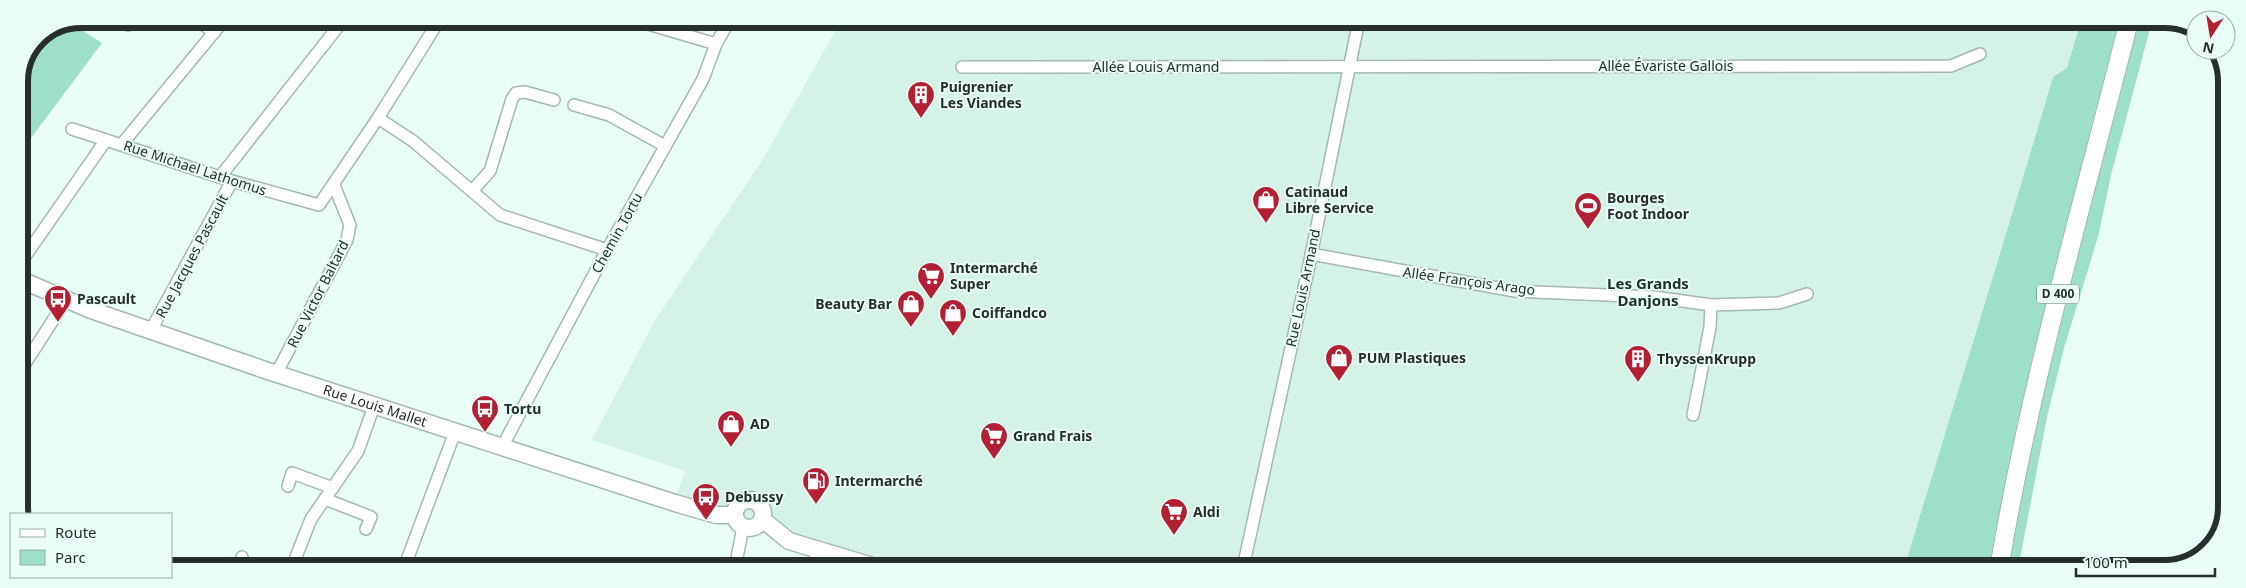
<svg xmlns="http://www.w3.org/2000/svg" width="2246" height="588" font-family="'Noto Sans',sans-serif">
  <rect width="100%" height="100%" fill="#e9fef6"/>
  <polygon fill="#d5f2e6" points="842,19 2081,21 2067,69 2053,77 1998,267 1976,331 1904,569 878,568 708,514 676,497 685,471 592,440 654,322 763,159"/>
  <g fill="#9ddfc7">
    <polygon points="78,20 74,25 102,43 19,154 19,81 37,37"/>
    <path d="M2081,21H2152L2111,175L2098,237L2064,348L2047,417L2018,569H1904C1953,405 2005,241 2053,77L2067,68Z"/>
  </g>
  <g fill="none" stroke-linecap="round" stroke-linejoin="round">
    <defs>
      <g id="street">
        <polyline points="196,19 214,33"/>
        <polyline points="631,19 716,44"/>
        <polyline points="128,25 134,19"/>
        <polyline points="962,67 1951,66 1980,54"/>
        <polyline points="574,105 609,115 665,146"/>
        <polyline points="378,118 413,141 500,215 607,250"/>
        <polyline points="72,129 232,181 319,205 378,118 440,19"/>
        <polyline points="122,144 225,19"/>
        <polyline points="220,177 344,19"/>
        <polyline points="472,191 490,171 512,99 516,93 525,92 554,100"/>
        <polyline points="1311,254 1515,291 1654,297 1711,305 1779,303 1807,294"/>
        <polyline points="19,265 106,140"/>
        <polyline points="151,330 232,181"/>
        <polyline points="19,373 66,300"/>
        <polyline points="276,374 347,240 350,225 334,185"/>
        <polyline points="1693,415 1710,327 1711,305"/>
        <polyline points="502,447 607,250 703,79 716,44 730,19"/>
        <polyline points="288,486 292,473 333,488"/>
        <polyline points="325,499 371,517 366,529"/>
        <polyline points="240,567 242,557"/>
        <polyline points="292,567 311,519 358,451 374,406"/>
        <polyline points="404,568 455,432"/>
        <polyline points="735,568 743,527"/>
        <polyline points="813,568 817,549"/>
        <polyline points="1243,568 1308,270 1359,20"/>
      </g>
      <g id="secondary">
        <path id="s1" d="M19,279L91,310L268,371L675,503L716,515H735"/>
        <circle cx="749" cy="514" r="14"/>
        <polyline points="762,519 789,541 879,568"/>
      </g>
      <path id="primary" d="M1999,569C2030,383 2083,203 2129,21"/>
    </defs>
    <use href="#street" stroke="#a4b8b0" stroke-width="14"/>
    <use href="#secondary" stroke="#a4b8b0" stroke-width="19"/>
    <use href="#primary" stroke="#a4b8b0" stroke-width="20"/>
    <use href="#street" stroke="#fff" stroke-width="11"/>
    <use href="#secondary" stroke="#fff" stroke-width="16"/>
    <use href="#primary" stroke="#fff" stroke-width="18"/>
  </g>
  <defs>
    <symbol id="building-pin" viewBox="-11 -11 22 30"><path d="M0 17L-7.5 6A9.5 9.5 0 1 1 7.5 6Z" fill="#b22036" stroke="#e9fef6"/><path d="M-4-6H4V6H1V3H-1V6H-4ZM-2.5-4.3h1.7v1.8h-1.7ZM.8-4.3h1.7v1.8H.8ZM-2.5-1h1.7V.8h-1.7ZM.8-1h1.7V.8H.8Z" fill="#fff"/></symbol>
    <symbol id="shop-pin" viewBox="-11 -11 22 30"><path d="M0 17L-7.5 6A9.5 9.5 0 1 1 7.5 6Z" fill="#b22036" stroke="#e9fef6"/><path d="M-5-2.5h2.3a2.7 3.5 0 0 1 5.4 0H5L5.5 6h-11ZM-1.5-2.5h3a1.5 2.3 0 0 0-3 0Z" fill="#fff"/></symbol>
    <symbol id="stadium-pin" viewBox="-11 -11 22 30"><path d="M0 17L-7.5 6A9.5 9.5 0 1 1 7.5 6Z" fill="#b22036" stroke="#e9fef6"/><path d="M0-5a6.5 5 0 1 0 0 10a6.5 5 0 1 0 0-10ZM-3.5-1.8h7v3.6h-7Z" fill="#fff"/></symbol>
    <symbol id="supermarket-pin" viewBox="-11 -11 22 30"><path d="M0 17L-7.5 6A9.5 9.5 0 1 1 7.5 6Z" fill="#b22036" stroke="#e9fef6"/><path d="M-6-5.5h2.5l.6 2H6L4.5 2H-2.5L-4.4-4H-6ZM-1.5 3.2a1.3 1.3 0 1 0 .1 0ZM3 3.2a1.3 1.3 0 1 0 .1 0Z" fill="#fff"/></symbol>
    <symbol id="bus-pin" viewBox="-11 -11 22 30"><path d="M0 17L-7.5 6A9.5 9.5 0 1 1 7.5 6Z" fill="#b22036" stroke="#e9fef6"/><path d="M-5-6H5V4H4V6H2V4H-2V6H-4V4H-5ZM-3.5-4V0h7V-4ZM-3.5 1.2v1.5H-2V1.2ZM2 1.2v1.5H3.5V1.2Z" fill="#fff"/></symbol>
    <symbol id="fuel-pin" viewBox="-11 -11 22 30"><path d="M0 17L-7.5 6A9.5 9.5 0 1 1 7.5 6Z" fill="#b22036" stroke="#e9fef6"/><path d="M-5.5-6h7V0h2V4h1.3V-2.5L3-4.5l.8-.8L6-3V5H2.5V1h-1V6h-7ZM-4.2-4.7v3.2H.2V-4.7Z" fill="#fff"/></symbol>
  </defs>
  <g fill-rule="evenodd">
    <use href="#building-pin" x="905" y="79" width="32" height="43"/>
    <use href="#shop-pin" x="1250" y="184" width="32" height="43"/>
    <use href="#stadium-pin" x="1572" y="190" width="32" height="43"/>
    <use href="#supermarket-pin" x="915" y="260" width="32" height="43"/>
    <use href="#bus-pin" x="42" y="283" width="32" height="43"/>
    <use href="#shop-pin" x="895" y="288" width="32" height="43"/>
    <use href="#shop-pin" x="937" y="297" width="32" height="43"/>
    <use href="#shop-pin" x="1323" y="342" width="32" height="43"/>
    <use href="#building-pin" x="1622" y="343" width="32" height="43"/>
    <use href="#bus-pin" x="469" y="393" width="32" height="43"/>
    <use href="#shop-pin" x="715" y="408" width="32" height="43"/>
    <use href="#supermarket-pin" x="978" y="420" width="32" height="43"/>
    <use href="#fuel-pin" x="800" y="465" width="32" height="43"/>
    <use href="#bus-pin" x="690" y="481" width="32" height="43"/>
    <use href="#supermarket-pin" x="1158" y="496" width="32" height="43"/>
  </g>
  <g text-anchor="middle" stroke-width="4" stroke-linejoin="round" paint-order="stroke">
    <rect fill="#e9fef6" stroke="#616d69" stroke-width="1" x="2037" y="284.5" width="42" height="19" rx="4"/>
    <g font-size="12" font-weight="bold" fill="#272f2c">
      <text x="2058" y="298">D 400</text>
    </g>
    <g font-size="14" fill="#272f2c" stroke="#e9fef6">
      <text x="1666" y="71">Allée Évariste Gallois</text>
      <text x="1156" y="72">Allée Louis Armand</text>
      <text transform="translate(195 168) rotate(18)" y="5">Rue Michael Lathomus</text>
      <text transform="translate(617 233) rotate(-61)" y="5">Chemin Tortu</text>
      <text transform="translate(192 256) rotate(-62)" y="5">Rue Jacques Pascault</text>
      <text transform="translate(1469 281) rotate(8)" y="5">Allée François Arago</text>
      <text transform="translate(1303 288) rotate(-78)" y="5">Rue Louis Armand</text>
      <text transform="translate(318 294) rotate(-63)" y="5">Rue Victor Baltard</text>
      <text dy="5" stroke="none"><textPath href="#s1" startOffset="378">Rue Louis Mallet</textPath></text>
    </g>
    <g font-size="14" font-weight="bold" fill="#272f2c" stroke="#e9fef6" text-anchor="start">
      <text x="940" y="92">Puigrenier<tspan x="940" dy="16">Les Viandes</tspan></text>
      <text x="1285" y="197">Catinaud<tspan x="1285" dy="16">Libre Service</tspan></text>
      <text x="1607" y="203">Bourges<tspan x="1607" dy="16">Foot Indoor</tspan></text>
      <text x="950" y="273">Intermarché<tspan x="950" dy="16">Super</tspan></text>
      <text x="77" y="304">Pascault</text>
      <text x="892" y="309" text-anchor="end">Beauty Bar</text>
      <text x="972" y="318">Coiffandco</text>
      <text x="1358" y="363">PUM Plastiques</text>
      <text x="1657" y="364">ThyssenKrupp</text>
      <text x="504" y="414">Tortu</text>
      <text x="750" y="429">AD</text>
      <text x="1013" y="441">Grand Frais</text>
      <text x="835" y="486">Intermarché</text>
      <text x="725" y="502">Debussy</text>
      <text x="1193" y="517">Aldi</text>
    </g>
    <g font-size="15" font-weight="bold" fill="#21322c" stroke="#e9fef6">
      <text x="1648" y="289">Les Grands<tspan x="1648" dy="17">Danjons</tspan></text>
    </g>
  </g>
  <path d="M0 0H2246V588H0ZM81 28H2165A53 53 0 0 1 2218 81V507A53 53 0 0 1 2165 560H81A53 53 0 0 1 28 507V81A53 53 0 0 1 81 28Z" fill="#e9fef6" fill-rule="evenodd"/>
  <path fill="none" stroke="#272f2c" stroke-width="6" d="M81 28H2165A53 53 0 0 1 2218 81V507A53 53 0 0 1 2165 560H81A53 53 0 0 1 28 507V81A53 53 0 0 1 81 28Z"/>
  <rect x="10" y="513" width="162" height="65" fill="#e9fef6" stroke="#9baba5"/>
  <rect x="20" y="529" width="25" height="8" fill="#ffffff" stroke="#9baba5"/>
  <text x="55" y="538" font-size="15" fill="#272f2c">Route</text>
  <rect x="20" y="550" width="25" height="15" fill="#9ddfc7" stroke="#9baba5"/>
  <text x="55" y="563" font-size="15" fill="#272f2c">Parc</text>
  <g transform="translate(2211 35) rotate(192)"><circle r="24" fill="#e9fef6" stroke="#9baba5"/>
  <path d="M0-4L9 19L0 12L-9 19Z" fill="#b22036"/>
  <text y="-8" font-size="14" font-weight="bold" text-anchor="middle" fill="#272f2c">N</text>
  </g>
  <path d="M2076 568v8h139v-8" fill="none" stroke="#272f2c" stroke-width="2.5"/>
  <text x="2084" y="568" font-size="15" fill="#272f2c" stroke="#e9fef6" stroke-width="4" paint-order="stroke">100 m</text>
</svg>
